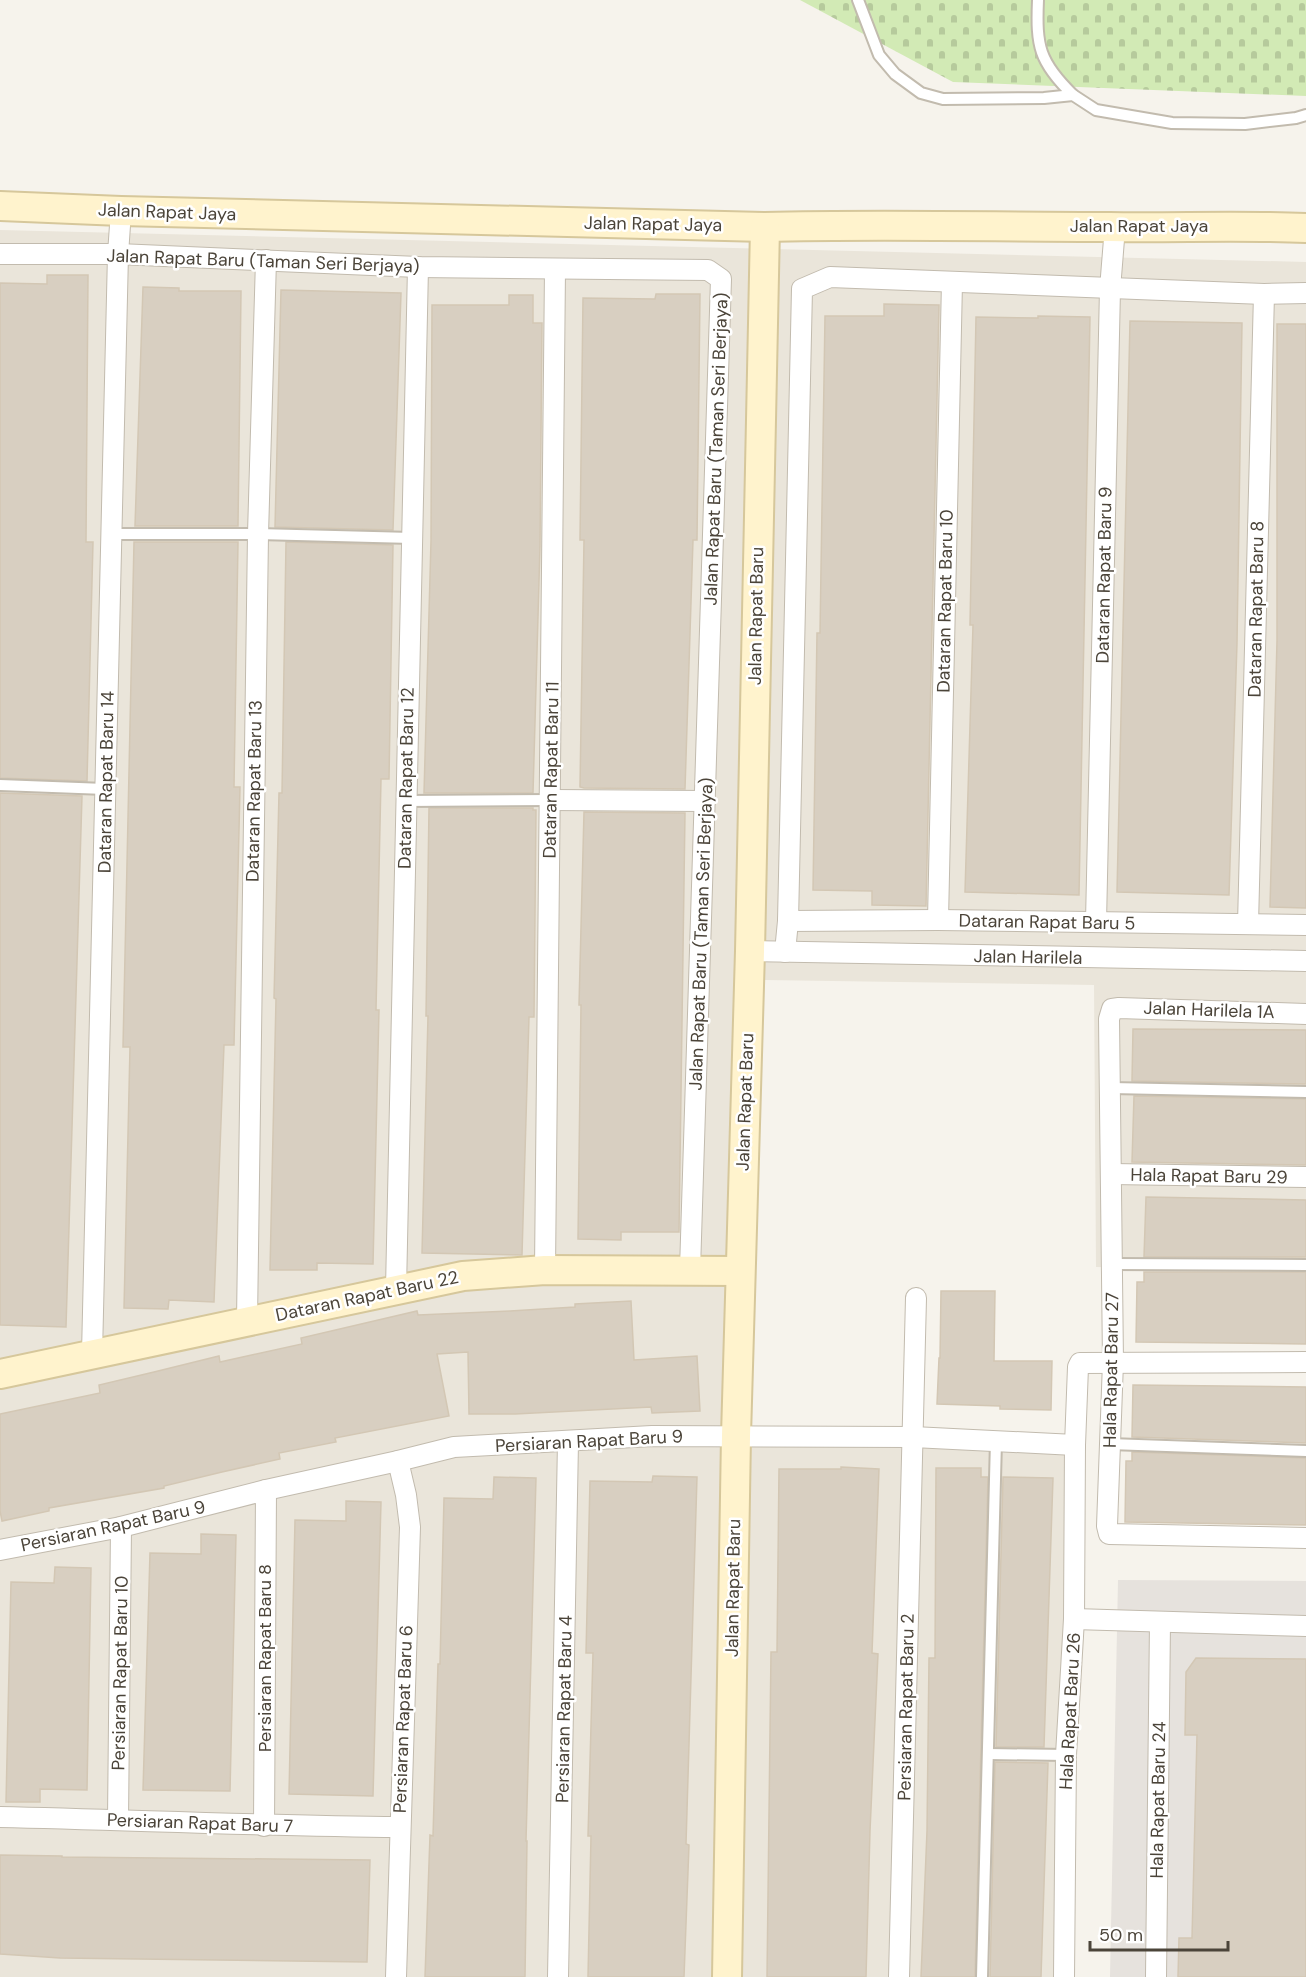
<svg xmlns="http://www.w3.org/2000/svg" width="1306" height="1977" font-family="'DM Sans',sans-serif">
  <defs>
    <pattern id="cemetery-stones" width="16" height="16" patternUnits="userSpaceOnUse" patternTransform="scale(1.5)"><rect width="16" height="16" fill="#d2eab5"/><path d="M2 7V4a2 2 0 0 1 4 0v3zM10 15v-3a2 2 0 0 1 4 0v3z" fill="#b6ca9c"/></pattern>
  </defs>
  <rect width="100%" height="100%" fill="#f6f3ec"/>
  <polygon fill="#eae5da" points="0,230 1306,262 1306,1270 1096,1267 1094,985 765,980 745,1281 740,1443 1067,1451 1055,1977 0,1977"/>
  <polygon fill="#e6e2dd" points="1118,1580 1306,1581 1306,1977 1110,1977"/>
  <polygon fill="url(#cemetery-stones)" points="800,0 1306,0 1306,96 953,82"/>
  <g fill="#d8cfc1" stroke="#d3c7b4" stroke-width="1.5">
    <polygon points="47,275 88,275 86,542 93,542 87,781 0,778 0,283 47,284"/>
    <polygon points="143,287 179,288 179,291 241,291 238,526 135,526"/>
    <polygon points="281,290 401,293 393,530 275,527"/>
    <polygon points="656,294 700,294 697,540 693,540 685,789 584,788 580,787 584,540 580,540 583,298 655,299"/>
    <polygon points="509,295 533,295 533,323 542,323 540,546 533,793 424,793 431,541 432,305 509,305"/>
    <polygon points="884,304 939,305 926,906 872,905 872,891 813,890 817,633 820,633 825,316 884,316"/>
    <polygon points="1038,316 1090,317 1079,895 965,892 973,625 970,625 976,317 1038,318"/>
    <polygon points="1130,321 1242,323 1237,643 1229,895 1117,892"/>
    <polygon points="1277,324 1306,324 1306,908 1270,907 1277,641"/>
    <polygon points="134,542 238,542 234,787 240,787 234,1045 224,1045 214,1302 169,1300 168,1309 124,1308 130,1047 123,1047"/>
    <polygon points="286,542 393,545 389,779 381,779 376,1010 379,1010 373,1264 317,1263 317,1270 270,1270 276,999 274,998 279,793 282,793"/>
    <polygon points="0,793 82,796 66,1327 0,1325"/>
    <polygon points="429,808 533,808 533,810 536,810 534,1017 529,1017 522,1255 422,1253 428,1016 426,1016"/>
    <polygon points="584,812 685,813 679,1232 621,1232 621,1240 578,1239 581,1005 579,1005"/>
    <polygon points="1133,1029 1306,1030 1306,1084 1132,1081"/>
    <polygon points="1134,1096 1306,1099 1306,1165 1132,1162"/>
    <polygon points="1146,1197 1306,1200 1306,1257 1144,1257"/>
    <polygon points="1144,1272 1306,1272 1306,1344 1136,1342 1137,1282 1144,1282"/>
    <polygon points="941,1291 995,1291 994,1361 1052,1361 1051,1410 1000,1409 1000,1406 937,1404 939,1358 940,1358"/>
    <polygon points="631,1301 634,1360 697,1356 700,1411 652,1413 651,1407 515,1414 469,1414 468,1352 437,1354 449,1416 335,1438 336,1442 279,1453 280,1459 222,1472 164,1486 164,1488 49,1508 49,1511 2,1521 0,1511 0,1414 100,1393 99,1385 154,1372 219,1356 220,1362 302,1344 301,1338 417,1311 418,1315 510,1311 575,1307 575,1304"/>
    <polygon points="1133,1385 1306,1387 1306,1443 1132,1437"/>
    <polygon points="1132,1452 1306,1458 1306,1525 1125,1522 1126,1461 1132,1461"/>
    <polygon points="841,1467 879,1469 872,1653 878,1654 870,1831 866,1977 767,1977 771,1652 777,1652 779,1469 841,1469"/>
    <polygon points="936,1468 981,1468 981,1477 988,1477 975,1977 921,1977 927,1831 929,1658 935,1658"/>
    <polygon points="653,1476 697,1477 686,1844 689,1845 684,1977 588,1977 591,1836 588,1836 593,1653 586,1653 590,1481 652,1482"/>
    <polygon points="494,1477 536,1478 526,1841 527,1841 525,1977 425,1977 430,1835 433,1836 438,1664 440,1664 444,1498 493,1499"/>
    <polygon points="1003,1477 1053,1478 1044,1747 996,1747"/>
    <polygon points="346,1501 381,1502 373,1796 289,1794 295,1520 346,1521"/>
    <polygon points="201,1534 236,1535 230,1791 143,1790 150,1553 201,1554"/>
    <polygon points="55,1567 91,1568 87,1790 40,1789 40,1802 6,1802 11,1582 54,1583"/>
    <polygon points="1196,1658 1306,1659 1306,1977 1178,1977 1179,1938 1192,1938 1197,1735 1185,1735 1186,1672"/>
    <polygon points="995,1762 1048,1763 1041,1977 990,1977"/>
    <polygon points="0,1855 62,1856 62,1857 370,1860 367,1962 60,1958 0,1954"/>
  </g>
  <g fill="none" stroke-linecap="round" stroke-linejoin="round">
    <defs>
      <g id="lane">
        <polyline points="858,0 879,55 895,74 921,93 943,99 1044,98 1073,95 1096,110 1172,123 1245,124 1296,118 1306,115"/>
        <path d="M1038,0C1036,46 1039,62 1073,95"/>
        <polyline points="112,534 258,534 412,538"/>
        <polyline points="0,785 105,789"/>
        <polyline points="406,801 551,800"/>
        <polyline points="1111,1088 1306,1092"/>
        <polyline points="1113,1264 1306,1265"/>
        <polyline points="1110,1444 1306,1451"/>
        <polyline points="988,1754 1066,1755"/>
        <polyline points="982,1977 996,1441"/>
      </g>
      <g id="street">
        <polyline points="0,254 118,254 418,267 708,270 721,279 690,1270"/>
        <polyline points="551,800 705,801"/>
        <polyline points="938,920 952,282"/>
        <polyline points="788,921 938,920 1306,925"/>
        <polyline points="1096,922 1110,289 1115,227"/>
        <polyline points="1248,924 1264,294"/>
        <polyline points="750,951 1306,961"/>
        <polyline points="785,952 788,921 802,289 830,277 1264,294 1306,293"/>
        <polyline points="1306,1014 1119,1008 1112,1009 1109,1019 1113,1362 1107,1526 1109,1534 1306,1538"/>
        <polyline points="1112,1174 1306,1177"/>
        <polyline points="545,1270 555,269"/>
        <polyline points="396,1289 418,267"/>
        <polyline points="247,1321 258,534 266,260"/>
        <polyline points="92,1354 118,254 121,211"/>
        <polyline points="0,1550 121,1527 266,1490 398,1461 454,1447 652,1436 913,1437 1075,1445 1078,1367 1080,1363 1306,1362"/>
        <polyline points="1074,1619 1306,1626"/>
        <path d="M0,1817C133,1820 266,1826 399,1827"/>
        <polyline points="118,1819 121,1527"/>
        <polyline points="264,1826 266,1490"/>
        <polyline points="396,1977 410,1527 406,1495 398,1461"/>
        <polyline points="558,1977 568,1442"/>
        <polyline points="899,1977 916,1298"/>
        <polyline points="1064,1977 1066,1755 1074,1619 1075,1445"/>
        <polyline points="1156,1977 1160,1622"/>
      </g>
      <g id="secondary">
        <path d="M0,206L121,211L765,227C880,224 995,227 1110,227C1176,228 1241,225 1306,228"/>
        <polyline points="0,1374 463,1276 545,1270 740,1271"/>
        <polyline points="727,1977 736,1436 750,951 765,227"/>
      </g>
    </defs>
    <use href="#lane" stroke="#c2bbae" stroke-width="14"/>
    <use href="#street" stroke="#c2bbae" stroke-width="22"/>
    <use href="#secondary" stroke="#d6c79b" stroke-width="32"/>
    <use href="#lane" stroke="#fff" stroke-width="10"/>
    <use href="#street" stroke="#fff" stroke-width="20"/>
    <use href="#secondary" stroke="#fff3cd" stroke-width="28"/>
  </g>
  <g text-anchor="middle" stroke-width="5" stroke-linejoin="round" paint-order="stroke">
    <g font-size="18" fill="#4b4439" stroke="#fff">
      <text transform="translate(167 212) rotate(2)" y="6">Jalan Rapat Jaya</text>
      <text transform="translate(653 224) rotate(1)" y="6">Jalan Rapat Jaya</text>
      <text x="1139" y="232">Jalan Rapat Jaya</text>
      <text transform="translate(263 261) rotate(2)" y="6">Jalan Rapat Baru (Taman Seri Berjaya)</text>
      <text transform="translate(716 449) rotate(-88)" y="6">Jalan Rapat Baru (Taman Seri Berjaya)</text>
      <text transform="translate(1104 575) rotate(-89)" y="6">Dataran Rapat Baru 9</text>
      <text transform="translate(945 601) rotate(-89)" y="6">Dataran Rapat Baru 10</text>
      <text transform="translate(1256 609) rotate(-89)" y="6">Dataran Rapat Baru 8</text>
      <text transform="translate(756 616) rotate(-89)" y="6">Jalan Rapat Baru</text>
      <text transform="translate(551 770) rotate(-89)" y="6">Dataran Rapat Baru 11</text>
      <text transform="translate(406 778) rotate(-89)" y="6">Dataran Rapat Baru 12</text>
      <text transform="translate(106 782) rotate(-89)" y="6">Dataran Rapat Baru 14</text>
      <text transform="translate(254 791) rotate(-89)" y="6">Dataran Rapat Baru 13</text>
      <text transform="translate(1047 922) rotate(1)" y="6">Dataran Rapat Baru 5</text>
      <text transform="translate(701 934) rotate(-88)" y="6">Jalan Rapat Baru (Taman Seri Berjaya)</text>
      <text transform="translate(1028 957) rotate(1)" y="6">Jalan Harilela</text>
      <text transform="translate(1209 1010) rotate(2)" y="6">Jalan Harilela 1A</text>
      <text transform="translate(745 1102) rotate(-88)" y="6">Jalan Rapat Baru</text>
      <text transform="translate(1209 1176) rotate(1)" y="6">Hala Rapat Baru 29</text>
      <text transform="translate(367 1296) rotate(-12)" y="6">Dataran Rapat Baru 22</text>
      <text transform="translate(1111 1370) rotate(-89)" y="6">Hala Rapat Baru 27</text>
      <text transform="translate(589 1441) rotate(-3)" y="6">Persiaran Rapat Baru 9</text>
      <text transform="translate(113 1526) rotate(-12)" y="6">Persiaran Rapat Baru 9</text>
      <text transform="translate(733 1588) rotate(-89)" y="6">Jalan Rapat Baru</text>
      <text transform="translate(265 1658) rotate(-90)" y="6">Persiaran Rapat Baru 8</text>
      <text transform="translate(120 1673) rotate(-89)" y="6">Persiaran Rapat Baru 10</text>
      <text transform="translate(906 1707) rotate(-89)" y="6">Persiaran Rapat Baru 2</text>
      <text transform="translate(564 1709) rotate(-89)" y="6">Persiaran Rapat Baru 4</text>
      <text transform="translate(1070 1711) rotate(-87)" y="6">Hala Rapat Baru 26</text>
      <text transform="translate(403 1719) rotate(-88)" y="6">Persiaran Rapat Baru 6</text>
      <text transform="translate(1158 1800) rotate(-89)" y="6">Hala Rapat Baru 24</text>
      <text transform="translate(200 1823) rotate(2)" y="6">Persiaran Rapat Baru 7</text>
    </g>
  </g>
  <path d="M1090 1941v9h138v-9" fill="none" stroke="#4b4439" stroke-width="3"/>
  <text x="1099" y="1941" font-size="18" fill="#4b4439" stroke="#ffffff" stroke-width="4.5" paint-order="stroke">50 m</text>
</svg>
